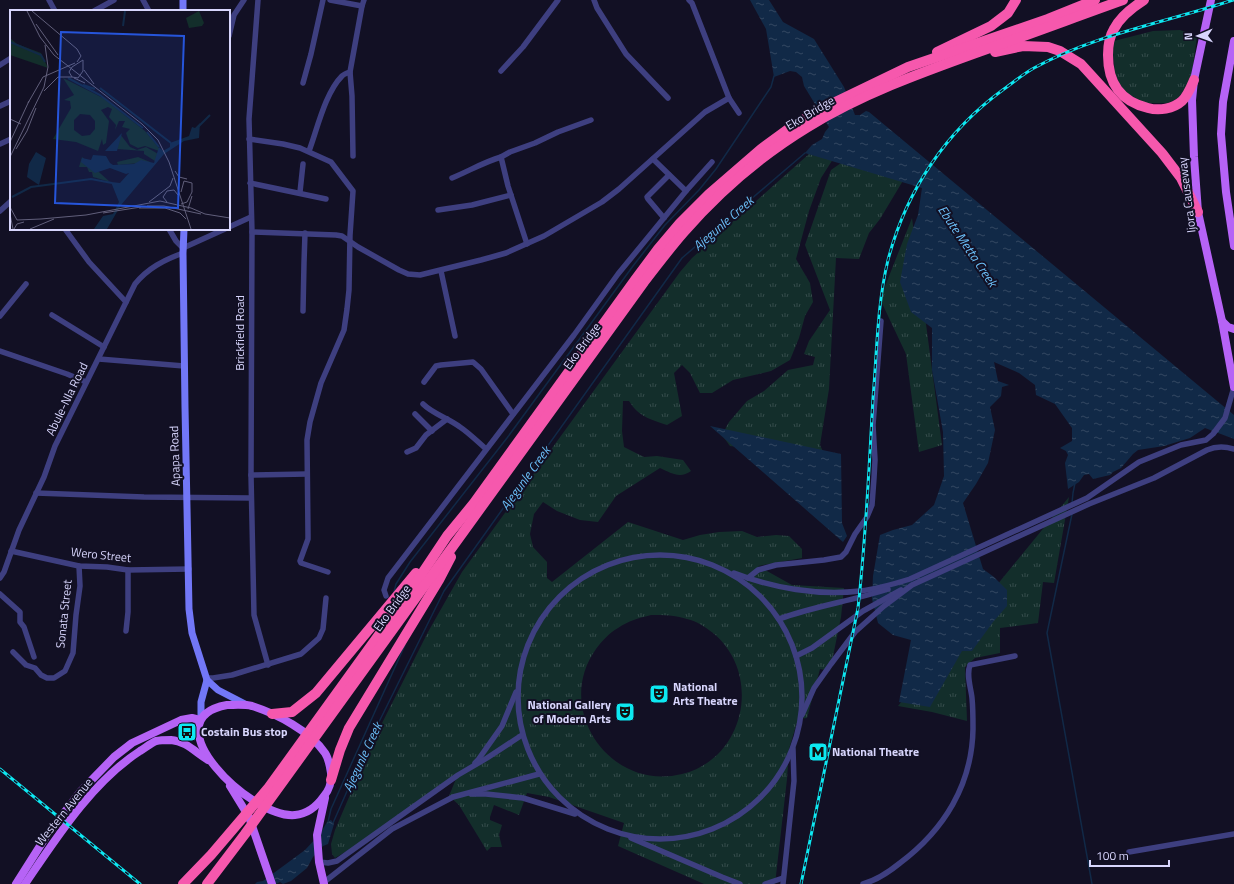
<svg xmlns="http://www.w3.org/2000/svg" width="1234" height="884" font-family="'Titillium Web',sans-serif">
  <defs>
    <pattern id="grass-tufts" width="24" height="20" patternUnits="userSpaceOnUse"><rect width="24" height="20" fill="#132e2b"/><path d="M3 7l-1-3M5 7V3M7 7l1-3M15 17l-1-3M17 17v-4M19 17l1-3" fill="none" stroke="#354c4b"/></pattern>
    <pattern id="water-ripples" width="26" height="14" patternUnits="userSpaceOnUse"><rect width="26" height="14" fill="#112947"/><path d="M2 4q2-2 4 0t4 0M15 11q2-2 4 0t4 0" fill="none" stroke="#334762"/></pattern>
  </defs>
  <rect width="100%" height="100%" fill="#121024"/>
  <g fill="url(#grass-tufts)" fill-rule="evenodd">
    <polygon points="1180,30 1197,36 1192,74 1185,89 1178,98 1168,103 1144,103 1122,90 1115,73 1113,53 1114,41 1153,31"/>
    <path d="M809,154L835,156L821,178L809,211L796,259L810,283L813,302L805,316L799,338L790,360L771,371L733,380L712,393H700L690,373L682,365L674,373L682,416L667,425C650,419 639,417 629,401H623L622,431L624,447L644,457L657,456L683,460L691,471C680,479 671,473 660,468L616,496L598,522L580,520L557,511L543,502L534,514L530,534L533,547L547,562V578L552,582L628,522L683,540L700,535L719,532L742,531L757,537L776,535L789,536L802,549V558L758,566L792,585L844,588L841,617L830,671L820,669L807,718L798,719L789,749L787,779L775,884H704L618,846L624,823L549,797L527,793L519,815L494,805L490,817V820L502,825L499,835L502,847H491L487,851L459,805L449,796L458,774L357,845L335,858L332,854L331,844L335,830L373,741L428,632L462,572L680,272L692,258ZM651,615C664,615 675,615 687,619C697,621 705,627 713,633C763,674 745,759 682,774C610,792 553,709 596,649C602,641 609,633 618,628C628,621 639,618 651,615Z"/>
    <polygon points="841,163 904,179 880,219 869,233 859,259 836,258 829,389 820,445 826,458 730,446 722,435 729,422 747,401 764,391 788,370 813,365 815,357 804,354 809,341 830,310 805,245 831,170"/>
    <polygon points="912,218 942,445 919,452 906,354 880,299"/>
    <polygon points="1069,497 1054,583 1043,582 1038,623 1000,628 1000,653 975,658 965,667 967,721 932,712 898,706"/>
  </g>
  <g fill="url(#water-ripples)">
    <polygon points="750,0 769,0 783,22 814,39 844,87 855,115 860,115 866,111 869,112 1234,415 1234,439 1205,428 1190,438 1164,446 1138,450 1133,454 1121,468 1113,472 1110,475 1093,479 1089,474 1084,475 1079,482 1068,489 1065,463 1068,455 1066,451 1060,448 1072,441 1072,428 1055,404 1036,395 1035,385 1019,373 994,362 998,381 1009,385 1002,387 1001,396 990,407 995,430 988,463 976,484 963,503 983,569 994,577 1007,590 1007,606 993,622 972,651 962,651 930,707 899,702 911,640 893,635 878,623 872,599 873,576 880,535 893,530 912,525 934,505 944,476 943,432 932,370 932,328 911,312 900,282 907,244 918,215 922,188 805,153 812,145 822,139 825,132 829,127 804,86 802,77 796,72 790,71 774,77 766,29"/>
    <polygon points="710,426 841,454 842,523 847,536 843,542"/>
    <polygon points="331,820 334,824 328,844 323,846 313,857 307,868 291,881 283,884 280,882 276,884 255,884 257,882 263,881 305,850 320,834 327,822"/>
  </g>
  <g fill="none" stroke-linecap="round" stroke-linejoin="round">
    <g stroke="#112947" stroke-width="1.5">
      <polyline points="1072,503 1073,493 1075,483"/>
      <polyline points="1072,514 1047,633 1092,884"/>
      <polyline points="394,592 396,584 410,562 507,438 633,266 665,225 699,190 716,169 771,87 774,76"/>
      <polyline points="328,822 331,809 405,645"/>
      <polyline points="333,823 367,746 444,591 682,258 805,153"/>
    </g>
    <g stroke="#3e3f80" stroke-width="5.5">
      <polyline points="49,0 55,11"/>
      <polyline points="143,0 149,11"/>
      <polyline points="258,0 249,119 252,232 251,475 254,615 268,665"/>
      <polyline points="330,0 362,6"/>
      <polyline points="594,0 597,8 626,54 668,98"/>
      <polyline points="689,0 692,3 729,98 739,113"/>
      <polyline points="94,11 114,0"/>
      <polyline points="229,36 234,15 244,0"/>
      <polyline points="0,65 11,58"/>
      <polyline points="501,71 523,47 558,0"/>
      <polyline points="303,83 311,54 323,0"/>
      <polyline points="0,106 11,101"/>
      <polyline points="249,139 283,144 300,148 331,162 353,191 350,235 349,290 347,309 344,330 321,383 310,422 307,440 308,534 308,539 300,561 301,563 328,572"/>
      <polyline points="0,144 11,139"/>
      <path d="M309,151C317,130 325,93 342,76C344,74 347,73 350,72"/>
      <polyline points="353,156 352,96 350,72 362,6 364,0"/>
      <path d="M452,178C469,171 484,162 501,157"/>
      <polyline points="250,183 326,199"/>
      <polyline points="686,191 712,162"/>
      <polyline points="300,192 303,164"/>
      <polyline points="438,210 472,205 511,195"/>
      <polyline points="0,211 11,201"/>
      <polyline points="664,218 648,199 647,197 669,175"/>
      <polyline points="229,227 251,217"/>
      <polyline points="65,229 89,262 126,302"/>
      <polyline points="169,229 176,241 183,248 225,229"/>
      <polyline points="252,232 336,235 342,236 358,247 399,270 408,274 420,275 481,260 506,253 544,236 602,202 619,189 705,112 729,98"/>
      <polyline points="527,244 508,186 501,157 510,152 535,143 558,132 591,120"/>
      <polyline points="441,271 455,336"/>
      <polyline points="303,311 304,263 305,233"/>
      <polyline points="52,315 104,347"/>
      <polyline points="0,316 26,284"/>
      <polyline points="0,351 67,374 86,382"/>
      <polyline points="99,359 184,366"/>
      <polyline points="424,382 436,366 441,365 473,362 481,369 513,414"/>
      <path d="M423,404C433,414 448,418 460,427C469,433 478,442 486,449"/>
      <polyline points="415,414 432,431"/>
      <polyline points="407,452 416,448 426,435 447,419"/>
      <polyline points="251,475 307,474"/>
      <polyline points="36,493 144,497 251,498"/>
      <polyline points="11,551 79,566 107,567 128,570 189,569"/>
      <circle cx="660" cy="697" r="142"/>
      <path d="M734,573C773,588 818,596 860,591C877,589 894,584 910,579L1087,498L1139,462L1181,445L1206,440L1213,434L1225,418L1234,387"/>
      <path d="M0,578L4,572L19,530L44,477L55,446L135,284C148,268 164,260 183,253"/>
      <polyline points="748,578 758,570 776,565 824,560 841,557 846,552 855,534 867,517 872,505 874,478 875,460 873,425 881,321"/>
      <polyline points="0,594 20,612 20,622 24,627 34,657"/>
      <polyline points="386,596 384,590 388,578 574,335 618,274 686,191 653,159"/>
      <path d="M779,619C815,606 852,601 888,589"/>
      <polyline points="126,631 128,612 128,570"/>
      <polyline points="13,652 26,665 35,668 41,675 47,678 54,678 65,671 73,653 76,615 80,586 79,566"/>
      <polyline points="796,656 812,648 863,611 901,590"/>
      <polyline points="207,678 213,678 232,675 301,654 319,638 323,629 326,598"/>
      <path d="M802,715L814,688L831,664L855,632L884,606L912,585L1089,504L1154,478L1207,450C1216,446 1224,446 1234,449"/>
      <polyline points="475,763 478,760 502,726 516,692"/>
      <polyline points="471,794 486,794 523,798 575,814"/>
      <polyline points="631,838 722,877 740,884"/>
      <polyline points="1129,852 1234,834"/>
      <polyline points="319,862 328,863 337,861 458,775 487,758 522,735"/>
      <polyline points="323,883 392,829 453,797 539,774"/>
      <polyline points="765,884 783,878"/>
      <polyline points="783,884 794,781 793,749"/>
      <path d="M863,884C877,880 889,872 900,863C944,830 972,785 973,729C973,719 973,708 972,698C971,688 966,675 970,665L1015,656"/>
    </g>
    <g stroke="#7277f7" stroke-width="7">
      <polyline points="183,11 183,0"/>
      <polyline points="184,229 183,253 185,407 189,609 192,633 207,680 201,702 201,718"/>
      <polyline points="207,680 218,690 247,705"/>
    </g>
    <g stroke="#b663f6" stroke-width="8">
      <polyline points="1211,0 1194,80 1192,100 1194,157 1198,212 1222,321 1234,387"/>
      <polyline points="1234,41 1223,102 1221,134 1226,192 1234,246"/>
      <polyline points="1222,321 1228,327 1234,329"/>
      <path d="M227,705C235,705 244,704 252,706C277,714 310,731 325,753C329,759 330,766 331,773C332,781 329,790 324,796C317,806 308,814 295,815C251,819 149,719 227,705Z"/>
      <polyline points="230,786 249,817 272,884"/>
      <polyline points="16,884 47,835 81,791 114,757 132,743 181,720 192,718 200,720"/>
      <path d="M25,884C57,837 92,782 140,751C145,748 151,743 156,741C160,740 167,740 171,740C186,741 196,753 208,760"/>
      <polyline points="324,884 319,862 317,835 325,798"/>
    </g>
    <g stroke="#f658ad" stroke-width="10">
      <path d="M1144,0C1133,7 1120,17 1114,29C1109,37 1108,46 1108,55C1108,83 1120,101 1148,108C1159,111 1173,109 1182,101C1188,95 1191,87 1194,80"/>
      <polyline points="937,52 991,26 1008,13 1016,0"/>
      <polyline points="995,52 1023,46 1048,47 1060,51 1081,64 1162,153 1181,178 1198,212"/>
      <polyline points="272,714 292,712 316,693 416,573"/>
      <polyline points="331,780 340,750 349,728 439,580 451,557"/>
      <polyline points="183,884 211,855 269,787 407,596 447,536 474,503 635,280 658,249 680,223 709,194 761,149 791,127 823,108 908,67 1048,19 1095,0"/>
      <path d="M207,884L245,834L644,282C657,265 670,248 684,232C719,192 762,155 808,127C863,93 926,71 987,49C1033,33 1078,16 1123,0"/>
    </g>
    <defs>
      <g id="rail">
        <polyline points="0,769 140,884"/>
        <path d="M801,884L858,608C866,538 869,468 873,398C877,352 877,305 888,260C906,191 946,131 1004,89C1014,82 1023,74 1034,68C1096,34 1167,22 1233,0"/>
      </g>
    </defs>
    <use href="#rail" stroke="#0de8f1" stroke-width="3"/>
    <use href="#rail" stroke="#121024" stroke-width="1.5" stroke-dasharray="4.5" stroke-linecap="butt"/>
  </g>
  <defs>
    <symbol id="theatre-square" viewBox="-11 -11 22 22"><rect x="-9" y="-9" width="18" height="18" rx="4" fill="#0de8f1" stroke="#121024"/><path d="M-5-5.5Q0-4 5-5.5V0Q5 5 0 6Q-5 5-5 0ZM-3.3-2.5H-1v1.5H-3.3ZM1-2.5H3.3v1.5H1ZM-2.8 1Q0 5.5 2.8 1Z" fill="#111"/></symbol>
    <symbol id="bus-square" viewBox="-11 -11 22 22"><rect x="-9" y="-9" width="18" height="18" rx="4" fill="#0de8f1" stroke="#121024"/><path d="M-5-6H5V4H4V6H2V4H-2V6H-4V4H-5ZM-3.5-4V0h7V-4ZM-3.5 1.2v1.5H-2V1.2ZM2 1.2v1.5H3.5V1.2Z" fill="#111"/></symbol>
    <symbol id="metro-square" viewBox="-11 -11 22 22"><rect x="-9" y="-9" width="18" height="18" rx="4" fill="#0de8f1" stroke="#121024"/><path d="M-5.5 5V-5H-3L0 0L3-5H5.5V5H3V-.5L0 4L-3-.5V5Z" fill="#111"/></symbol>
  </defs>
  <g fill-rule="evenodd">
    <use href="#theatre-square" x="648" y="683" width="22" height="22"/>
    <use href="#theatre-square" x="614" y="701" width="22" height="22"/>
    <use href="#bus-square" x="176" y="721" width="22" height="22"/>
    <use href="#metro-square" x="807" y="741" width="22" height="22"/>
  </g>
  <g text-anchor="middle" stroke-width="4" stroke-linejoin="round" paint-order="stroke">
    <g font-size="12" fill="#d8d6fd" stroke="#121024">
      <text transform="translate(810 113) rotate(-31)" y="4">Eko Bridge</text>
      <text transform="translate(1187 195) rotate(-97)" y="4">Ijora Causeway</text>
      <text transform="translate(240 333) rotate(-90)" y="4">Brickfield Road</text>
      <text transform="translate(582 346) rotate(-54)" y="4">Eko Bridge</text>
      <text transform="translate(67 399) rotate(-64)" y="4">Abule-Nla Road</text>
      <text transform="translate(175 456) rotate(-92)" y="4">Apapa Road</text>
      <text transform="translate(101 555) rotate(6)" y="4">Wero Street</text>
      <text transform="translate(392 608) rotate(-54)" y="4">Eko Bridge</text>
      <text transform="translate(64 614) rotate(-84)" y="4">Sonata Street</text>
      <text transform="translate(64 812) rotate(-51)" y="4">Western Avenue</text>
    </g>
    <g font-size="12" font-weight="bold" fill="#d8d6fd" stroke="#121024" text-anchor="start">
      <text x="673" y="691">National<tspan x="673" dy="14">Arts Theatre</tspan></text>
      <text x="611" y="709" text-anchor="end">National Gallery<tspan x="611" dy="14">of Modern Arts</tspan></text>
      <text x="201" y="736">Costain Bus stop</text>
      <text x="832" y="756">National Theatre</text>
    </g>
    <g font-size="13" font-style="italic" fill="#6abef7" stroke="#121024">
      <text transform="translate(723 223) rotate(-41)" y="5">Ajegunle Creek</text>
      <text transform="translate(968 246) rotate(56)" y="5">Ebute Metta Creek</text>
      <text transform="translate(525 478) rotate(-54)" y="5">Ajegunle Creek</text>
      <text transform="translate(362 757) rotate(-65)" y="5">Ajegunle Creek</text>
    </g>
  </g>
  <g transform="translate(10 10)">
    <rect width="220" height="220" fill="#121024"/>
    <path d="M53,68L93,88L135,121L149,138V141L135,136L128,138L120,134L116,123L120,119L112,117L115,111H109L105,120L106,115L99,107L102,99L98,97L91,100L99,111L96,133L93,135L92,129L88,141L66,132L43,129L61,98L60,91L54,90L64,85ZM70,104L80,105L85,111V119L80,125L72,126L64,120V110ZM110,124L120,137L127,140L136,137L150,145L145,151L134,144V141L107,139ZM72,147L100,172L83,167L82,162H79L77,157H69ZM128,147L140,152L108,155L107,152Z" fill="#132e2b" fill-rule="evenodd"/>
    <path d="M189,1L194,13L192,16L179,18L176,8Z" fill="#132e2b"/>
    <path d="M0,28L7,34L31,43L38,58L0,45Z" fill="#132e2b"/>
    <path d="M190,113L189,128L174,131L154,144L111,195L97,219H84L93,206L103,204L109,192L101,172L110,173L119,163L116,164L100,158L85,163L71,152L72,148L81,150L83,145L96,146L100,153L103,155L124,154L131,150L144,153L149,137L153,141L160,137V133L179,126L182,117L185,118ZM112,123L107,141H95ZM26,142L36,148L29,175L17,167L19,154Z" fill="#112947"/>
    <path fill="none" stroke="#112947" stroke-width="2" d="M113,16L115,1M0,32L31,45L35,52M58,68L90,85L133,118M73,75L85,79M90,78L161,133M188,117L200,105M137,122L149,137M2,187L21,177L81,169L102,173"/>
    <path fill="none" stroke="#615f7b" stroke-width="1" d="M17,1L30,27L44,45L132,114L148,130L159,152L181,219M22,1L67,39L71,46L67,52M26,14L48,45M73,50V61L68,68L62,67L59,62L62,57ZM74,60L84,74M64,68L75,73M34,81L48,67H62M18,93L33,67L65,53M0,109L11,114M0,132L19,91M6,139L17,121L26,98M0,147L34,77L38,57L35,35M165,161L169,167L177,169M171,182L174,171L182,173V182L177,192L171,194M139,192L160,176L163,168M157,192L153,187L157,181L164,180L168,185M137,196H154L191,204M0,197L7,210L31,209M129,198H155L170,203L176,209M178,199L182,186M93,203L131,197M0,204L3,219M31,209L76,205L150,191L181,198L195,204L220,208M4,219L7,214L14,212M20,219L44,209"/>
    <path fill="#2655da" fill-opacity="0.15" stroke="#2655da" stroke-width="2" d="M51,22L174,26L168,198L45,193Z"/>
    <rect width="220" height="220" fill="none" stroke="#d8d6fd" stroke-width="2"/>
  </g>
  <g transform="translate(1198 36) rotate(268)" stroke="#121024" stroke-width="3" paint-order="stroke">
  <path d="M0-3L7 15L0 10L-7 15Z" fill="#d8d6fd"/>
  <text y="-6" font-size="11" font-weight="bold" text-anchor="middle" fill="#d8d6fd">N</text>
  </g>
  <path d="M1090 860v6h79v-6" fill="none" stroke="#d8d6fd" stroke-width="2"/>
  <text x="1096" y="860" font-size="12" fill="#d8d6fd" stroke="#121024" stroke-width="3" paint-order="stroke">100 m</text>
</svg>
